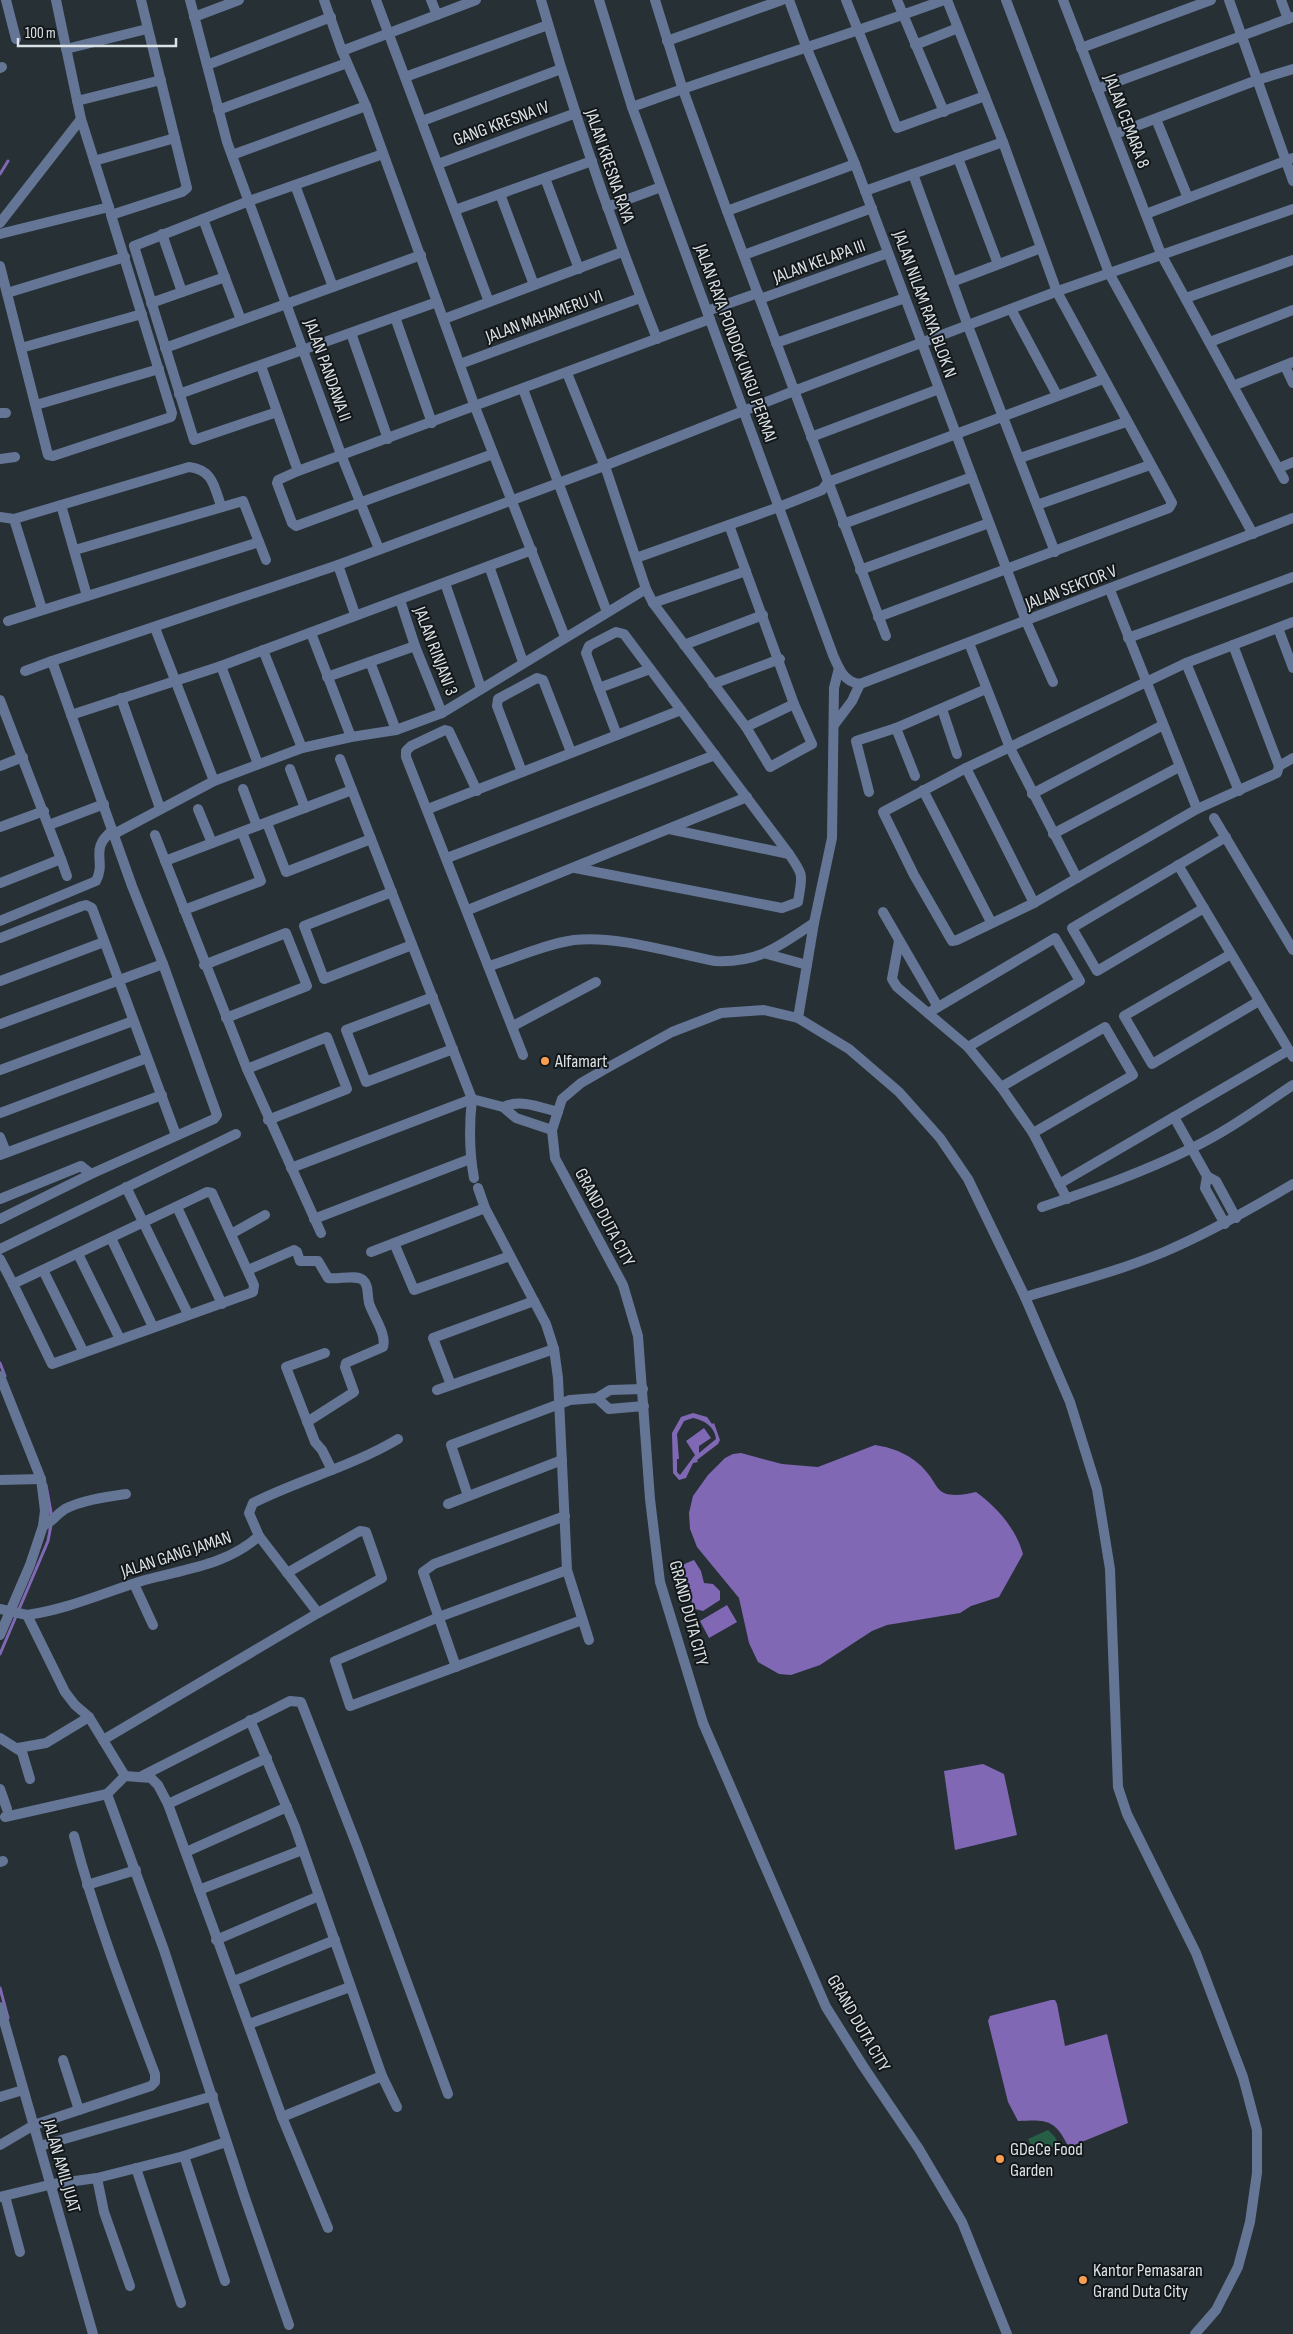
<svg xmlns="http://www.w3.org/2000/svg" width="1293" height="2334" font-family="'Sofia Sans Condensed',sans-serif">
  <rect width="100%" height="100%" fill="#263035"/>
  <polygon fill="#275f46" points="1048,2130 1055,2137 1058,2144 1037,2156 1028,2139"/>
  <g fill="#8168b5" fill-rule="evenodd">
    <path d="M693,1413L707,1417L712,1424L714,1423L720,1440L718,1444L697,1460L698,1462L693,1463L686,1478L679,1480L673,1473L672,1433L681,1417ZM693,1418C704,1420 715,1427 716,1439L699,1453V1446L711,1438L704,1428L686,1441L695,1455L680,1475L677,1472V1459H679L677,1434L684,1421Z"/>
    <path d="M875,1445C896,1448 916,1457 929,1475C934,1481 937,1490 944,1493C953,1497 967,1494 976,1492C997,1507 1016,1529 1023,1554L999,1597L971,1606L960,1613L887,1625L872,1631L820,1665L791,1675L779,1674L758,1662L749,1643L739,1598L697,1547L690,1529L689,1513L693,1496L708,1475L725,1458L733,1454L741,1453L782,1464L818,1467Z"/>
    <polygon points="694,1560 701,1571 704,1583 713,1584 720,1591 720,1600 703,1611 695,1609 693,1605 681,1570 682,1565"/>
    <polygon points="727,1605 737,1622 709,1638 700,1621"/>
    <polygon points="983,1764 1004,1774 1017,1835 955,1850 944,1771"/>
    <path d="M1051,2000H1055L1057,2004L1065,2046L1107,2034L1128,2123L1072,2146L1067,2144C1054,2118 1044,2120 1018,2121L1008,2102L988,2021L990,2016Z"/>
  </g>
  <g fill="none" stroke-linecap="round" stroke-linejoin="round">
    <g stroke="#8168b5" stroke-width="3">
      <polyline points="0,174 8,161"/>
      <polyline points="0,1363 5,1376"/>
      <polyline points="46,1485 52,1518"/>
      <polyline points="0,1654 48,1541 51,1525"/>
      <polyline points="0,1988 8,2018"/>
    </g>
    <g stroke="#657595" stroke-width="10">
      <polyline points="6,0 16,39"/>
      <polyline points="190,0 227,142 342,457 379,549"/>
      <polyline points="324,0 342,51 366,106 475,407 565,637"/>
      <polyline points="376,0 489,302"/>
      <polyline points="431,0 437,15"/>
      <path d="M541,0C574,115 613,228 657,339"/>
      <polyline points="655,0 682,87 727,211 886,636"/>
      <polyline points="789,0 807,49 855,164 1026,621 1053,682"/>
      <polyline points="846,0 897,128 985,96"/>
      <polyline points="897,0 944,112"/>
      <polyline points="1006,0 1109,273 1253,534"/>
      <polyline points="1063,0 1161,254 1284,479"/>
      <polyline points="1229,0 1293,181"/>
      <polyline points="1281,0 1288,19"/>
      <polyline points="194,17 239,0"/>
      <polyline points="667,41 782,0"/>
      <polyline points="915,45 958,28"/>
      <polyline points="1081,48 1211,0"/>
      <polyline points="66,49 147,29"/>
      <polyline points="342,51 476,0"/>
      <polyline points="207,65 331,17"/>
      <polyline points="0,68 2,67"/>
      <polyline points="405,77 548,25"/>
      <polyline points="1097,89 1293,17"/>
      <polyline points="77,101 161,80"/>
      <path d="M632,107C735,69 841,38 944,0"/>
      <polyline points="218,110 347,63"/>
      <polyline points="81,119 111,214"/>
      <polyline points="1156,119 1188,198"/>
      <polyline points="422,121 561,69"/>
      <polyline points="1115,134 1257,80 1293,69"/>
      <polyline points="232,155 366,106"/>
      <polyline points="958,158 998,264"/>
      <polyline points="94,161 175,138"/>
      <polyline points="438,164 576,113"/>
      <polyline points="913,174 968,326 1055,552"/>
      <polyline points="545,178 579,269"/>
      <polyline points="295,185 333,287"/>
      <polyline points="865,191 1003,142"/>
      <polyline points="500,194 534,285"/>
      <polyline points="607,207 661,187"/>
      <polyline points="455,210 592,161"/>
      <polyline points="727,211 855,164"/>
      <polyline points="1146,214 1293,158"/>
      <polyline points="203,219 241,320"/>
      <polyline points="0,223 81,119 56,0"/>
      <polyline points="0,234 109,207"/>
      <polyline points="162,234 182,292"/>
      <polyline points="744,255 872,208"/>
      <polyline points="0,266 48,455 53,456 171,417 172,413 111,215 182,192 187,188 141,0"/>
      <polyline points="952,282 1041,248"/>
      <polyline points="7,293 125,257"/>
      <polyline points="1186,298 1293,260"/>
      <polyline points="760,299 888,253"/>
      <polyline points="151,303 225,277"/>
      <polyline points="1011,309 1057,395"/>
      <polyline points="707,311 758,293"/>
      <polyline points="395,317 432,423"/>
      <polyline points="444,319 622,252"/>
      <polyline points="351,333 388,439"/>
      <polyline points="1210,342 1293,310"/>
      <polyline points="776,343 905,298"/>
      <polyline points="21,348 142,314"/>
      <polyline points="165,348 421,255"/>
      <polyline points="460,364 640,298"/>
      <polyline points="261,366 298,471"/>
      <polyline points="1285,366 1293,383"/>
      <polyline points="567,373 607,472 646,589 653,603 746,727 794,704"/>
      <polyline points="1233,386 1293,362"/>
      <polyline points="523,389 607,612"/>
      <polyline points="179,394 437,302"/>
      <polyline points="36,405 159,369"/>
      <polyline points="277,412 194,440 134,246 249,201 383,154"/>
      <polyline points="0,413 6,413"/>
      <polyline points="811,437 939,389"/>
      <polyline points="493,454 296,526 292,523 277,483 278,480 298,471 710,319"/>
      <polyline points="1020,458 1126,422"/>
      <polyline points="0,459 15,457"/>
      <polyline points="1279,468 1293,462"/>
      <polyline points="61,505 87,596"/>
      <polyline points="1037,505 1150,465"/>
      <polyline points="0,517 14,519 42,609"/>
      <path d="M14,519L189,467C213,470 214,486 221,506"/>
      <polyline points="843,524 972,477"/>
      <polyline points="729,525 794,704 812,744 770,767 746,727"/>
      <polyline points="259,542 266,560"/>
      <polyline points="636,558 779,507 822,490 828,482 1103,379"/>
      <polyline points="338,565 355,614"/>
      <polyline points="489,566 523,662"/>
      <polyline points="860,570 989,523"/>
      <polyline points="445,583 481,688"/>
      <polyline points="400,600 415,646 442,713"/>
      <polyline points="653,603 746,571"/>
      <polyline points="878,617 1169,508 1172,503 1057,292 1003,142 947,0"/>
      <polyline points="8,621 259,542 243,501 75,550"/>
      <polyline points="155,628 214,781"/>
      <polyline points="1278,628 1293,668"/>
      <polyline points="311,633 351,737"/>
      <polyline points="1128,638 1293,577"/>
      <polyline points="969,643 1010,748 1077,878 1197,809 1110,590"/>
      <polyline points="684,645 763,615"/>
      <polyline points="263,650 302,748"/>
      <polyline points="370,662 396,730"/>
      <polyline points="1186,663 1239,791"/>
      <polyline points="221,666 258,764"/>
      <polyline points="839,668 834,688 832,838 814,923 798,1018 764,1010 721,1013 672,1032 607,1068 581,1083 562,1099 552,1130 555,1158 623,1285 638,1336 650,1499 660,1582 703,1723 826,2007 863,2066 919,2149 962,2222 1007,2334"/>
      <polyline points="25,671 52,661"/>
      <polyline points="327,677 415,646"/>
      <polyline points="713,684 780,659"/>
      <polyline points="121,698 160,808"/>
      <polyline points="0,700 61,859 0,883"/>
      <polyline points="942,709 957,754"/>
      <polyline points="71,715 221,666 532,550"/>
      <polyline points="834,725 852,701 860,684"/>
      <polyline points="896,728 915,776"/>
      <polyline points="617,735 599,688 650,669"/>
      <path d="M340,759L472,1099C469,1126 469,1151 474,1178"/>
      <polyline points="0,766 23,757"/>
      <polyline points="1279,766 1293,758"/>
      <polyline points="966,768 1034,903"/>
      <polyline points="290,769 305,808"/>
      <polyline points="522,772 497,706 498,699 537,678 543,680 571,752"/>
      <polyline points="243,789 257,826"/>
      <polyline points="923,790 991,922"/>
      <polyline points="477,791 449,731 445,730 411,746 406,751 406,757 523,1055"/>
      <polyline points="869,792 856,741 896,728 986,689"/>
      <polyline points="1032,794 1163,725"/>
      <polyline points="198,809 212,843"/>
      <polyline points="428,809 681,710"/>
      <polyline points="1197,809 1277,773 1279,766 1233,645"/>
      <polyline points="1214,818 1293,950"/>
      <polyline points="267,823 286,872 371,839"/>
      <polyline points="49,825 104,804"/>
      <polyline points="0,827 44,811"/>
      <polyline points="669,829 789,854"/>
      <polyline points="114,834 214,781 302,748 351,737 396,730 442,713 646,589"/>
      <polyline points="1053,834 1179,767"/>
      <polyline points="155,835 247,1069 321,1233"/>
      <polyline points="447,858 715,755"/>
      <polyline points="61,859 67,876"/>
      <polyline points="165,861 352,790"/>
      <polyline points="1178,865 1293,1057"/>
      <path d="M575,868L782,908L798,902C802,875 805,877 789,854L624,634L616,632L589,646L586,653L599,688"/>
      <polyline points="1077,878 1034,903 957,940 952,941 914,875 883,812 966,768 1186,663 1293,622"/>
      <polyline points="392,892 304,926 324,979 412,945"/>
      <polyline points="1204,908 1097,971 1072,928 1226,837"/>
      <polyline points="184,910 261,881 242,832"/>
      <polyline points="468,910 747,797"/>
      <polyline points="883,912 938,1007"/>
      <path d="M0,921L96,881C107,860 88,850 113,830"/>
      <polyline points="0,938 82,906 86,905 92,908 176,1135"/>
      <polyline points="899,941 892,979 897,987 968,1047 1001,1087 1033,1133 1067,1199"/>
      <polyline points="767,954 807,965"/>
      <polyline points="1231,954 1124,1016 1152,1064 1259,1001"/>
      <polyline points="204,965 286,933 307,986 226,1018"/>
      <path d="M490,966C517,957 546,944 574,940C616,935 673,953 715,961C760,963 779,946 814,923"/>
      <polyline points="0,981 104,942"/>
      <polyline points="433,997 346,1030 366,1082 453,1049"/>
      <polyline points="928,1013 1055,938 1080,981 968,1047"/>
      <polyline points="798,1018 849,1049 899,1092 940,1138 968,1179 1025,1297 1070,1402 1097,1489 1110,1569 1118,1787 1127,1814 1196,1953 1243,2077 1257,2130 1257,2173 1250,2222 1238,2267 1216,2310 1195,2334"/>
      <polyline points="0,1024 163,964"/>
      <polyline points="513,1026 596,982"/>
      <polyline points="247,1069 327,1037 347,1089 268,1120"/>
      <polyline points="0,1070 133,1021"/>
      <polyline points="1001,1087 1105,1027 1133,1075 1033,1133"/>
      <path d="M503,1107C521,1099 539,1107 558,1112"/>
      <polyline points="0,1113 147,1058"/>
      <polyline points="1174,1117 1207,1176 1216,1181 1236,1218"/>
      <polyline points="0,1137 6,1152"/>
      <polyline points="0,1155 162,1095"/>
      <polyline points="291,1168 472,1099 503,1107 516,1118 552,1130"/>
      <polyline points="1207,1176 1205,1188 1225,1224"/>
      <polyline points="1059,1184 1289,1050"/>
      <polyline points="126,1187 188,1314"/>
      <polyline points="478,1188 485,1208 546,1324 554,1349 558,1378 567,1570 589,1640"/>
      <polygon points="207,1192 212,1193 254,1285 253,1292 52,1364 13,1284"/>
      <polyline points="0,1199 81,1166 91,1174"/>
      <polyline points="177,1207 222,1304"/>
      <path d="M1042,1207C1092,1190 1144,1172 1192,1148C1228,1131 1260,1107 1293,1085"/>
      <polyline points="0,1219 91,1174 214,1119 217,1115 163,964 132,886 52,661 338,565 604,466 794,391 1058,291 1293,209"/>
      <polyline points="314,1219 470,1159"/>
      <polyline points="231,1234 265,1215"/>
      <polyline points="111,1238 153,1327"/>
      <polyline points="394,1243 414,1290 510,1256"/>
      <polyline points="0,1249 236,1134"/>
      <polyline points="371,1252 485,1208"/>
      <polyline points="78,1254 120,1339"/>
      <polyline points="0,1259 13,1284"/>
      <polyline points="43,1270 83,1351"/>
      <path d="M248,1270L294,1250L297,1252L300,1261H318L328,1278C338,1280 355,1274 363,1280C369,1285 367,1295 369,1303C373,1316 387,1334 383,1347L346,1363L345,1367L354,1392L307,1422"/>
      <path d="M1025,1297C1072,1283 1119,1271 1164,1252C1209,1233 1251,1209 1293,1184"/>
      <polyline points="325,1353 286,1367 315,1442 322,1450 332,1470"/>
      <polyline points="0,1376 41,1479 45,1511 43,1526 30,1565 0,1635"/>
      <polyline points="451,1385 433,1338 534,1301"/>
      <polyline points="437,1390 554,1349"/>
      <polyline points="597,1398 609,1409 644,1406"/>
      <polyline points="0,1480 41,1479"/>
      <polyline points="468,1496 451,1445 570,1400 597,1398 610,1390 643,1389"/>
      <polyline points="448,1504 562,1460"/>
      <path d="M43,1526C52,1522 57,1514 65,1509C83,1500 106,1497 126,1494"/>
      <polyline points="567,1570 439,1617 335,1661 350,1706 582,1620"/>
      <polyline points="287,1573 360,1531 366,1532 382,1578 318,1613"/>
      <polyline points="134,1584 153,1625"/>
      <polyline points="0,1609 27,1615 65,1692 75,1705 89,1717 125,1776"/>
      <path d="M27,1615C69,1609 105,1592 145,1580C185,1569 227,1565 259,1536L249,1513L253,1503C301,1479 353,1466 398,1439"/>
      <polyline points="456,1667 423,1572 434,1564 565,1516"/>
      <polyline points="250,1720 295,1827 382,2076 282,2117"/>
      <polyline points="0,1738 22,1752 30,1779"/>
      <polyline points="103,1740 318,1613 259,1536"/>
      <polyline points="18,1748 46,1743 89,1717"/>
      <polyline points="142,1776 290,1701 301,1702 357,1846 448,2094"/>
      <polyline points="0,1789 7,1809"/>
      <polyline points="168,1804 267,1758"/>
      <polyline points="5,1817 107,1794"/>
      <polyline points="186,1852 287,1807"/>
      <polyline points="0,1862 3,1861"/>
      <polyline points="87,1885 136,1870"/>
      <polyline points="199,1890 302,1850"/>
      <polyline points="216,1940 319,1896"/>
      <polyline points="234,1981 335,1940"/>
      <polyline points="0,2007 93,2334"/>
      <polyline points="249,2024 350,1987"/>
      <polyline points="63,2060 79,2110"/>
      <polyline points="382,2076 397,2107"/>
      <polyline points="0,2097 23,2090"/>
      <path d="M0,2145L34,2125L151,2086L155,2082V2074C125,1995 95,1917 74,1836"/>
      <polyline points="40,2146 213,2096"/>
      <polyline points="184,2156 225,2281"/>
      <polyline points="136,2168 181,2303"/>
      <polyline points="97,2178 104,2212 130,2286"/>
      <polyline points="5,2196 20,2252"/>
      <polyline points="0,2197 53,2184 97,2178 184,2156 226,2142"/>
      <polyline points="289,2325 245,2198 164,1950 107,1794 125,1776 151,1778 158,1785 168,1804 282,2117 328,2228"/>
    </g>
    <path stroke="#657595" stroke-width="10" d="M599,0L632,107L833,655C839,669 844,682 860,684L1293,518"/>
  </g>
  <g fill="#fa9f4f" stroke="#131719" stroke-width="2">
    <circle cx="545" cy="1061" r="5"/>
    <circle cx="1000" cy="2159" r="5"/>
    <circle cx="1083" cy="2280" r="5"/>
  </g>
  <g text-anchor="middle" stroke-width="4" stroke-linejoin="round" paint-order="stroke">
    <g font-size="18" fill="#dbe2e5" stroke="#131719">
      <text transform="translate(1127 121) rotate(69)" y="6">JALAN CEMARA 8</text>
      <text transform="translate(501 123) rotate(-20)" y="6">GANG KRESNA IV</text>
      <text transform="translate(610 166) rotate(71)" y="6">JALAN KRESNA RAYA</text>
      <text transform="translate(819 261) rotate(-20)" y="6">JALAN KELAPA III</text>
      <text transform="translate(925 304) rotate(70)" y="6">JALAN NILAM RAYA BLOK N</text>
      <text transform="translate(544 316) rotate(-20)" y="6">JALAN MAHAMERU VI</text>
      <text transform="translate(736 343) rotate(70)" y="6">JALAN RAYA PONDOK UNGU PERMAI</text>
      <text transform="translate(328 370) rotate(70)" y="6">JALAN PANDAWA II</text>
      <text transform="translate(1071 587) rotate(-21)" y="6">JALAN SEKTOR V</text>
      <text transform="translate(436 651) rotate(69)" y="6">JALAN RINJANI 3</text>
      <text transform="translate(605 1217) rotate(62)" y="6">GRAND DUTA CITY</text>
      <text transform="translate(176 1554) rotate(-18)" y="6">JALAN GANG JAMAN</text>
      <text transform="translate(689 1613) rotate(75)" y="6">GRAND DUTA CITY</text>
      <text transform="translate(859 2023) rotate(60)" y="6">GRAND DUTA CITY</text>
      <text transform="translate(62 2166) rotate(74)" y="6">JALAN AMIL JUAT</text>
    </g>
    <g font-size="18" fill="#dbe2e5" stroke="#131719" text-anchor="start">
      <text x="555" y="1067">Alfamart</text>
      <text x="1010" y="2155">GDeCe Food<tspan x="1010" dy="21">Garden</tspan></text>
      <text x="1093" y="2276">Kantor Pemasaran<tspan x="1093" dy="21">Grand Duta City</tspan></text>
    </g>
  </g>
  <path d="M18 38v8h158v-8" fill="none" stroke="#dbe2e5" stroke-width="2.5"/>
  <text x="25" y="38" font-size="15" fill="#dbe2e5" stroke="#131719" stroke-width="4" paint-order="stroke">100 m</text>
</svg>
